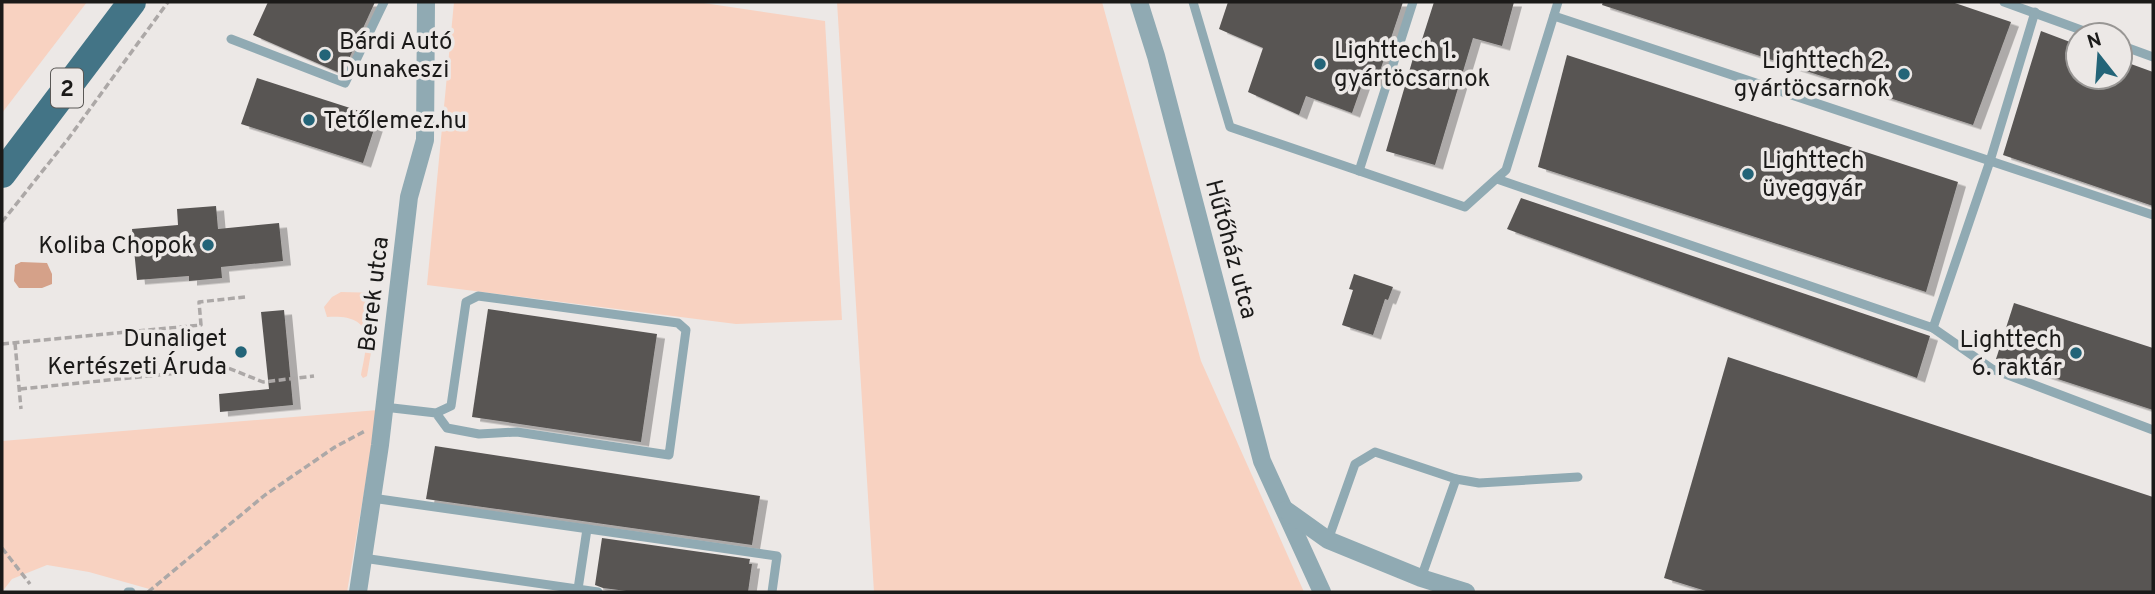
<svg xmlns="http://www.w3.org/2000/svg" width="2155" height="594" font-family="Overpass,sans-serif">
  <defs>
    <filter id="shadow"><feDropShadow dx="8" dy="4.5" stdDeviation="0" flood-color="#0004"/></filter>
  </defs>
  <rect width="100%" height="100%" fill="#ece8e6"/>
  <g fill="#f8d2c1">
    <polygon points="2,2 87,2 2,113"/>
    <polygon points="454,2 697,2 825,21 842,320 736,324 427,285"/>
    <polygon points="837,2 1102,2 1201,361 1304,592 874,592"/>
    <path d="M341,292L381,293L367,376L363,378L361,375C369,338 373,314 327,317L324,307L332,297Z"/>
    <polygon points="378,410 347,592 160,592 89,572 47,565 12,579 2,592 2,441"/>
  </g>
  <polygon fill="#d5a189" points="21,262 47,263 52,274 52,284 42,288 19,288 14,281 15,265"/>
  <g fill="#585553" filter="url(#shadow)">
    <polygon points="268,2 375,2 342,74 253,35"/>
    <polygon points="1228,2 1403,2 1376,83 1364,79 1352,113 1306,96 1299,115 1248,92 1263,48 1219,29"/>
    <polygon points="1434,2 1514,2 1502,46 1473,38 1435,165 1386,151 1416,48 1419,49"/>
    <polygon points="1603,2 1952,2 2011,22 1973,125 1602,5"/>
    <polygon points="2041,31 2078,45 2078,77 2120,77 2120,60 2153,72 2153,206 2003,155"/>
    <polygon points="1567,55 1958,182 1926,292 1538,167"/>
    <polygon points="257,78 378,117 363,163 241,124"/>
    <polygon points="1521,198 1930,336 1917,378 1507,229"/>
    <polygon points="216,206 218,229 279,223 283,261 221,267 222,278 189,281 189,276 137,280 132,229 178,225 177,209"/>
    <polygon points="1354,274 1393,287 1388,300 1385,299 1373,335 1342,325 1353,290 1349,289"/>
    <polygon points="2014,303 2153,348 2153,410 1996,359"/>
    <polygon points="488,309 657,334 641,442 472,417"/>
    <polygon points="284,310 293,405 220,412 219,394 269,389 261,312"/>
    <polygon points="1728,357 2153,497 2153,592 1709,592 1664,578"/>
    <polygon points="435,446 760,496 752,545 426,499"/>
    <polygon points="602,538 750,559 749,564 752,564 748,592 634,592 603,588 595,585"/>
  </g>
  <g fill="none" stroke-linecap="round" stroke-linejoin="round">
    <g stroke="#aca8a7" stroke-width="3.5" stroke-dasharray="7 3.5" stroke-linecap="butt">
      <polyline points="2,222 68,139 168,2"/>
      <polyline points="15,343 21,409"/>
      <polyline points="2,344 201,325 199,302 245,297"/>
      <polyline points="20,389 228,368 263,382 314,376"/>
      <polyline points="2,548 30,584"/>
      <polyline points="148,592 265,495 335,447 365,431"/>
    </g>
    <g stroke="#90aab3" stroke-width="9">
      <polyline points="1193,2 1230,127 1465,207 1506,170 1558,2"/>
      <polyline points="2004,2 2095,35"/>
      <polyline points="1554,16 2153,215"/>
      <polyline points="231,39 345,83 384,2"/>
      <polyline points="2120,45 2153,57"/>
      <polyline points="1359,171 1413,2"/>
      <polyline points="1497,179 1933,328 1990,161 2035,12"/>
      <polyline points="1933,328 1992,369 2153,430"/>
      <polyline points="384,407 436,413 451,406 466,302 478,296 678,323 686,330 669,455 517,432 479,434 447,428 436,413"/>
      <polyline points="1456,479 1479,483 1578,477"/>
      <polyline points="372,498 777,556 772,592"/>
      <polyline points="1328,540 1355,464 1375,452 1456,479 1421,578"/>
      <polyline points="363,558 598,592"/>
      <polyline points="578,589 587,529"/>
      <polyline points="128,592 131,592"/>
    </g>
    <g stroke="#90aab3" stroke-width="18">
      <polyline points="1139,2 1156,56 1262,461 1322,592"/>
      <polyline points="1286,510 1328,540 1421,578 1466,592"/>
      <polyline points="358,592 380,445 409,197 425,140 426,2"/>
    </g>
    <polyline stroke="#437486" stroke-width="28" points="2,174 132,2"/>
  </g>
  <g fill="#236478" stroke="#ece8e6" stroke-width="2.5">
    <circle cx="325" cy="55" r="7"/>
    <circle cx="1320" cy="64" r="7"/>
    <circle cx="1904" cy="74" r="7"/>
    <circle cx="309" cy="120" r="7"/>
    <circle cx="1748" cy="174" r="7"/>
    <circle cx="208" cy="245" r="7"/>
    <circle cx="241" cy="352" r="7"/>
    <circle cx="2076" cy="353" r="7"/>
  </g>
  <g text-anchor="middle" stroke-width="7" stroke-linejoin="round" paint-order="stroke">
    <rect fill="#ece8e6" stroke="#5a5856" stroke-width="2" x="51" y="68.5" width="32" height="39" rx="5"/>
    <g font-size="23" font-weight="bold" fill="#1b1a19">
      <text x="67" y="96">2</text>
    </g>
    <g font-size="24" fill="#1b1a19" stroke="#ece8e6" text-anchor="start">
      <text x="339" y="49">Bárdi Autó<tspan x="339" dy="28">Dunakeszi</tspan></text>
      <text x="1334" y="58">Lighttech 1.<tspan x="1334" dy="28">gyártöcsarnok</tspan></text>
      <text x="1890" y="68" text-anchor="end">Lighttech 2.<tspan x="1890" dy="28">gyártöcsarnok</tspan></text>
      <text x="323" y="128">Tetőlemez.hu</text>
      <text x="1762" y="168">Lighttech<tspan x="1762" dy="28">üveggyár</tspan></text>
      <text x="194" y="253" text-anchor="end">Koliba Chopok</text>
      <text x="227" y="346" text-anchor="end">Dunaliget<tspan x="227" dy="28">Kertészeti Áruda</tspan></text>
      <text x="2062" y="347" text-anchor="end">Lighttech<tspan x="2062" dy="28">6. raktár</tspan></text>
    </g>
    <g font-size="24" fill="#1b1a19" stroke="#ece8e6">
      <text transform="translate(1232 249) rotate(75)" y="8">Hűtőház utca</text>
      <text transform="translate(373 294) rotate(-83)" y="8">Berek utca</text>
    </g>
  </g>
  <rect width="2155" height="594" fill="none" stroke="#1b1a19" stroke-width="7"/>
  <g transform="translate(2099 56) rotate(343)"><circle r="33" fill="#ece8e6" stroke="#989694" stroke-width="2"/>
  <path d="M0-5L12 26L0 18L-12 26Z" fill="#236478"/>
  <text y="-10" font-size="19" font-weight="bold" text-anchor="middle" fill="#1b1a19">N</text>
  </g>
</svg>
